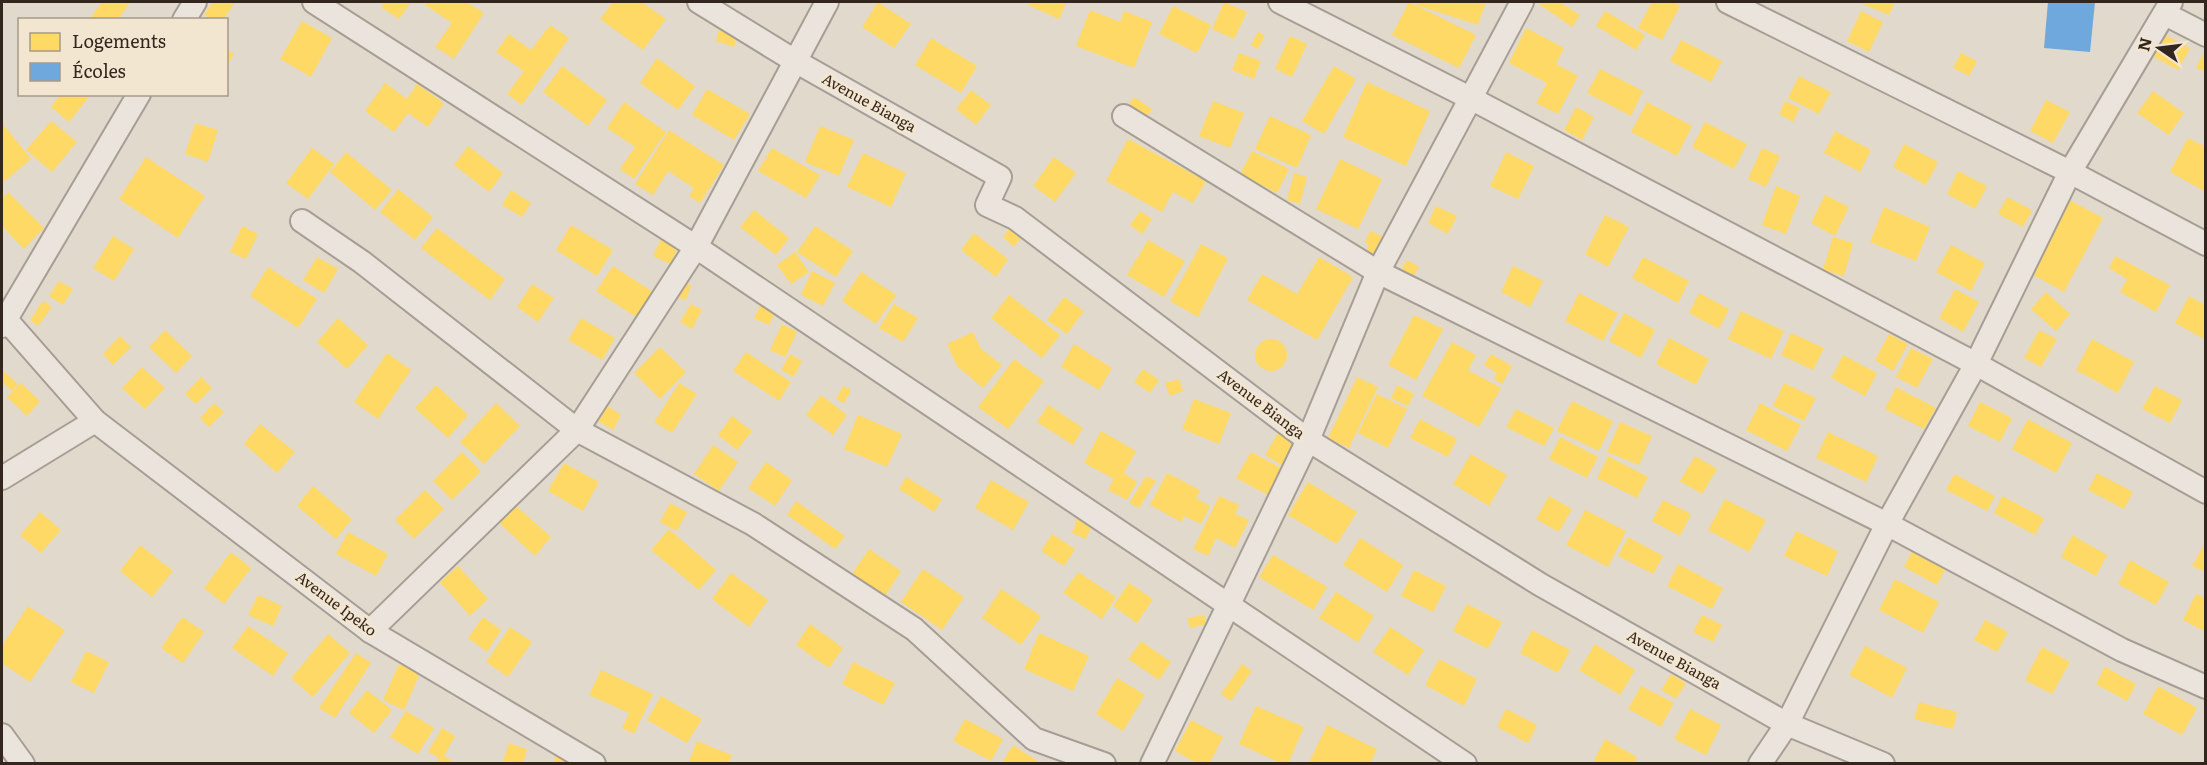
<svg xmlns="http://www.w3.org/2000/svg" width="2207" height="765" font-family="Literata,serif">
  <rect width="100%" height="100%" fill="#e1d9cb"/>
  <g fill="#ffd966">
    <polygon points="102,2 130,2 118,20 89,20"/>
    <polygon points="213,2 235,2 223,20 211,20 204,15"/>
    <polygon points="385,2 411,2 399,19 381,7"/>
    <polygon points="427,2 466,2 484,13 454,59 435,47 452,23 425,5"/>
    <polygon points="613,2 641,2 666,19 643,50 600,19"/>
    <polygon points="878,2 911,24 894,48 862,27"/>
    <polygon points="1029,2 1067,2 1059,19 1028,5"/>
    <polygon points="1224,2 1247,12 1234,39 1212,29"/>
    <polygon points="1409,2 1476,35 1459,68 1392,35"/>
    <polygon points="1418,2 1486,2 1478,25 1416,5"/>
    <polygon points="1541,2 1559,2 1580,15 1572,27 1539,4"/>
    <polygon points="1652,2 1672,2 1680,6 1662,40 1638,28"/>
    <polygon points="1858,2 1895,2 1889,15"/>
    <polygon points="1173,6 1211,25 1197,53 1159,34"/>
    <polygon points="1090,10 1120,22 1124,11 1152,22 1134,68 1076,46"/>
    <polygon points="1605,11 1645,35 1636,50 1596,26"/>
    <polygon points="1861,11 1883,22 1869,52 1847,41"/>
    <polygon points="302,21 332,38 311,77 280,59"/>
    <polygon points="550,25 569,38 522,105 507,94 524,71 496,52 509,34 531,50"/>
    <polygon points="720,26 738,32 734,47 716,41"/>
    <polygon points="1526,28 1564,48 1556,64 1578,76 1558,114 1536,103 1547,83 1509,63"/>
    <polygon points="1258,32 1265,35 1258,49 1251,45"/>
    <polygon points="2165,35 2190,48 2178,70 2154,57"/>
    <polygon points="1290,36 1307,44 1292,77 1275,69"/>
    <polygon points="931,38 977,66 961,93 915,65"/>
    <polygon points="1681,40 1722,61 1711,82 1670,61"/>
    <polygon points="2206,48 2206,72 2196,68"/>
    <polygon points="226,50 234,53 226,69"/>
    <polygon points="1239,53 1261,61 1254,79 1232,70"/>
    <polygon points="1961,53 1977,61 1969,76 1953,68"/>
    <polygon points="657,58 695,86 678,110 640,83"/>
    <polygon points="562,66 607,100 588,126 543,92"/>
    <polygon points="1334,66 1356,79 1324,134 1302,121"/>
    <polygon points="1600,69 1643,91 1631,116 1587,93"/>
    <polygon points="1799,76 1831,92 1819,114 1788,98"/>
    <polygon points="1367,82 1430,111 1406,166 1343,137"/>
    <polygon points="385,83 407,99 417,84 444,103 428,127 408,113 394,132 365,111"/>
    <polygon points="707,89 750,114 734,140 692,115"/>
    <polygon points="971,90 991,105 976,125 956,109"/>
    <polygon points="2153,91 2184,113 2169,135 2137,113"/>
    <polygon points="61,94 91,94 69,122 51,107"/>
    <polygon points="1134,97 1152,109 1144,120 1127,107"/>
    <polygon points="2046,100 2070,112 2053,143 2030,131"/>
    <polygon points="1213,101 1244,113 1230,148 1199,136"/>
    <polygon points="1785,101 1800,108 1793,122 1779,114"/>
    <polygon points="624,102 666,132 634,179 620,169 635,147 607,128"/>
    <polygon points="1647,102 1692,126 1677,156 1631,132"/>
    <polygon points="1576,107 1594,117 1582,140 1564,130"/>
    <polygon points="1270,116 1311,135 1297,168 1255,149"/>
    <polygon points="51,121 77,142 52,172 26,150"/>
    <polygon points="1705,122 1747,144 1734,169 1692,147"/>
    <polygon points="2,123 31,159 5,181 2,177"/>
    <polygon points="195,123 218,130 208,162 185,154"/>
    <polygon points="820,126 854,140 839,176 805,162"/>
    <polygon points="669,130 724,165 700,203 689,196 694,188 668,171 653,195 635,184"/>
    <polygon points="1835,131 1871,150 1860,172 1824,153"/>
    <polygon points="2188,138 2206,147 2206,192 2170,172"/>
    <polygon points="1128,139 1206,181 1193,203 1173,192 1162,212 1106,181"/>
    <polygon points="1904,144 1938,162 1926,185 1893,167"/>
    <polygon points="468,146 503,173 489,192 454,165"/>
    <polygon points="312,148 334,164 308,199 286,183"/>
    <polygon points="772,148 820,175 806,198 758,171"/>
    <polygon points="1762,148 1780,156 1766,187 1748,179"/>
    <polygon points="1252,151 1289,169 1277,193 1240,174"/>
    <polygon points="346,152 392,190 375,210 330,172"/>
    <polygon points="1506,152 1534,166 1518,199 1490,186"/>
    <polygon points="863,153 906,173 891,207 847,187"/>
    <polygon points="146,157 205,196 178,238 119,199"/>
    <polygon points="1054,157 1076,173 1055,202 1033,186"/>
    <polygon points="1340,159 1382,179 1358,229 1316,209"/>
    <polygon points="1958,171 1987,186 1975,209 1947,194"/>
    <polygon points="1294,173 1307,177 1300,204 1287,200"/>
    <polygon points="1776,186 1800,196 1786,234 1762,225"/>
    <polygon points="398,189 433,217 415,240 380,212"/>
    <polygon points="511,190 531,203 522,217 502,205"/>
    <polygon points="8,192 44,228 24,249 2,226 2,199"/>
    <polygon points="1825,195 1849,207 1835,236 1811,223"/>
    <polygon points="2007,197 2032,210 2023,227 1998,214"/>
    <polygon points="2066,198 2103,218 2064,292 2026,271"/>
    <polygon points="1436,206 1457,216 1448,234 1428,223"/>
    <polygon points="1884,207 1930,227 1916,261 1870,242"/>
    <polygon points="754,210 789,238 776,255 740,227"/>
    <polygon points="1140,211 1152,219 1142,234 1130,225"/>
    <polygon points="1605,215 1629,227 1608,267 1585,254"/>
    <polygon points="571,225 613,250 597,276 556,250"/>
    <polygon points="242,226 258,234 246,259 230,252"/>
    <polygon points="815,226 853,251 836,277 797,252"/>
    <polygon points="437,228 505,279 490,300 421,248"/>
    <polygon points="1009,229 1021,238 1014,247 1003,237"/>
    <polygon points="1370,231 1387,238 1379,258 1366,253 1369,245 1365,242"/>
    <polygon points="974,233 1008,259 996,277 961,250"/>
    <polygon points="113,236 134,249 114,281 93,268"/>
    <polygon points="1833,237 1853,243 1844,276 1823,270"/>
    <polygon points="661,239 678,247 670,264 653,256"/>
    <polygon points="1148,240 1185,261 1164,297 1127,275"/>
    <polygon points="1201,244 1228,258 1198,317 1170,301"/>
    <polygon points="1951,245 1985,263 1971,291 1936,272"/>
    <polygon points="795,252 809,272 791,284 777,265"/>
    <polygon points="2115,256 2170,285 2156,312 2120,292 2127,279 2109,268"/>
    <polygon points="317,257 338,269 324,293 303,280"/>
    <polygon points="1319,257 1353,277 1317,340 1247,300 1262,274 1297,294"/>
    <polygon points="1643,257 1689,281 1678,303 1632,278"/>
    <polygon points="1407,260 1419,267 1412,279 1400,272"/>
    <polygon points="613,266 653,292 636,317 596,291"/>
    <polygon points="1513,266 1543,281 1530,307 1501,292"/>
    <polygon points="268,267 317,299 298,328 250,296"/>
    <polygon points="812,271 835,283 823,306 801,295"/>
    <polygon points="861,272 896,295 876,324 842,301"/>
    <polygon points="59,281 73,289 63,305 49,296"/>
    <polygon points="682,282 691,285 686,300 676,297"/>
    <polygon points="532,284 554,298 538,322 517,307"/>
    <polygon points="1955,289 1979,302 1963,332 1939,318"/>
    <polygon points="2046,292 2070,314 2056,331 2031,309"/>
    <polygon points="1579,293 1618,313 1603,341 1565,321"/>
    <polygon points="1699,293 1729,309 1719,329 1689,313"/>
    <polygon points="1009,295 1060,335 1042,358 991,318"/>
    <polygon points="2189,296 2206,305 2206,340 2175,323"/>
    <polygon points="1064,297 1084,311 1067,334 1047,320"/>
    <polygon points="43,301 52,307 38,326 30,320"/>
    <polygon points="691,304 702,310 692,329 680,322"/>
    <polygon points="894,304 918,318 903,342 879,328"/>
    <polygon points="760,306 775,313 769,325 754,318"/>
    <polygon points="1741,311 1784,331 1771,359 1728,339"/>
    <polygon points="1624,313 1655,330 1641,358 1609,341"/>
    <polygon points="1414,315 1443,329 1416,380 1388,365"/>
    <polygon points="338,318 368,345 347,369 317,342"/>
    <polygon points="581,318 615,338 602,360 568,340"/>
    <polygon points="782,324 797,332 785,357 770,350"/>
    <polygon points="165,330 192,356 176,373 149,347"/>
    <polygon points="2039,330 2057,339 2041,367 2024,358"/>
    <polygon points="973,332 981,349 1002,365 983,388 957,366 947,344"/>
    <polygon points="1791,333 1824,348 1813,370 1781,355"/>
    <polygon points="1889,334 1908,344 1893,371 1875,360"/>
    <polygon points="120,336 131,347 113,365 103,354"/>
    <polygon points="1669,338 1709,359 1696,385 1656,364"/>
    <circle cx="1271" cy="355" r="16"/>
    <polygon points="2092,339 2134,362 2118,393 2076,370"/>
    <polygon points="1452,342 1476,355 1468,370 1501,388 1479,427 1422,396"/>
    <polygon points="1074,344 1112,368 1099,390 1061,367"/>
    <polygon points="660,347 686,372 660,399 634,373"/>
    <polygon points="1911,348 1933,359 1917,388 1896,377"/>
    <polygon points="746,352 791,382 779,401 733,371"/>
    <polygon points="387,353 411,370 378,419 354,402"/>
    <polygon points="790,354 802,361 794,377 781,370"/>
    <polygon points="1491,354 1512,366 1502,384 1494,379 1497,373 1484,365"/>
    <polygon points="1843,355 1877,373 1865,396 1831,378"/>
    <polygon points="1014,359 1044,381 1008,429 978,407"/>
    <polygon points="142,367 165,388 145,409 122,388"/>
    <polygon points="1143,369 1159,380 1150,393 1134,382"/>
    <polygon points="2,370 18,384 12,391 2,382"/>
    <polygon points="201,377 212,388 196,404 185,394"/>
    <polygon points="1357,377 1378,387 1349,448 1328,438"/>
    <polygon points="1179,379 1183,391 1170,396 1165,383"/>
    <polygon points="21,383 40,401 27,416 7,397"/>
    <polygon points="679,383 697,394 672,433 654,422"/>
    <polygon points="1784,383 1816,398 1804,421 1773,406"/>
    <polygon points="436,385 468,415 448,438 415,408"/>
    <polygon points="1397,385 1414,394 1408,406 1391,398"/>
    <polygon points="843,386 851,390 844,403 836,399"/>
    <polygon points="2155,386 2182,400 2170,423 2142,409"/>
    <polygon points="1896,387 1936,408 1924,429 1885,409"/>
    <polygon points="1377,394 1407,409 1388,448 1358,433"/>
    <polygon points="821,395 847,415 833,435 806,415"/>
    <polygon points="1194,399 1231,413 1219,444 1182,429"/>
    <polygon points="1572,401 1613,421 1599,451 1557,431"/>
    <polygon points="1980,402 2012,418 2000,442 1968,426"/>
    <polygon points="214,403 224,412 209,427 200,418"/>
    <polygon points="496,403 520,426 484,464 460,442"/>
    <polygon points="1760,403 1801,425 1787,451 1746,430"/>
    <polygon points="1048,405 1083,428 1073,445 1037,422"/>
    <polygon points="607,406 621,415 613,430 598,421"/>
    <polygon points="1516,409 1554,428 1544,446 1506,427"/>
    <polygon points="858,415 902,434 887,467 844,449"/>
    <polygon points="732,416 752,431 737,450 718,435"/>
    <polygon points="1420,419 1457,439 1448,457 1410,438"/>
    <polygon points="2028,419 2072,443 2056,473 2012,449"/>
    <polygon points="1620,422 1652,436 1639,465 1607,452"/>
    <polygon points="260,424 295,452 277,473 244,444"/>
    <polygon points="1101,431 1136,451 1124,473 1137,482 1127,500 1108,490 1114,479 1084,463"/>
    <polygon points="1279,431 1298,442 1283,466 1265,455"/>
    <polygon points="1828,432 1878,456 1866,482 1816,458"/>
    <polygon points="1560,437 1598,457 1587,478 1549,459"/>
    <polygon points="713,445 738,462 719,491 694,474"/>
    <polygon points="462,452 481,471 452,500 433,481"/>
    <polygon points="1251,452 1283,469 1268,495 1236,478"/>
    <polygon points="1471,454 1507,475 1489,506 1453,484"/>
    <polygon points="1608,456 1648,477 1637,498 1597,478"/>
    <polygon points="1695,456 1717,469 1702,494 1680,481"/>
    <polygon points="766,462 792,480 775,506 748,488"/>
    <polygon points="564,463 599,482 583,511 548,491"/>
    <polygon points="1167,473 1200,490 1196,498 1210,506 1201,524 1184,516 1181,522 1150,505"/>
    <polygon points="2097,473 2133,492 2124,509 2088,490"/>
    <polygon points="1954,474 1995,496 1987,511 1946,490"/>
    <polygon points="1146,476 1156,481 1139,508 1129,503"/>
    <polygon points="906,477 942,499 934,512 899,489"/>
    <polygon points="991,480 1029,502 1013,530 975,508"/>
    <polygon points="1308,482 1357,512 1337,544 1288,515"/>
    <polygon points="313,486 352,519 336,539 297,506"/>
    <polygon points="425,490 444,509 414,539 395,520"/>
    <polygon points="1219,496 1239,505 1235,514 1249,520 1235,548 1216,538 1208,556 1193,549"/>
    <polygon points="1549,496 1572,509 1559,532 1536,519"/>
    <polygon points="2002,496 2044,518 2035,535 1994,513"/>
    <polygon points="1725,499 1766,520 1749,552 1708,530"/>
    <polygon points="1663,500 1691,514 1680,536 1652,521"/>
    <polygon points="796,501 845,536 835,549 787,515"/>
    <polygon points="670,503 687,512 677,531 660,522"/>
    <polygon points="515,505 551,537 535,556 499,523"/>
    <polygon points="1585,510 1626,531 1608,567 1566,545"/>
    <polygon points="40,512 61,530 41,553 20,535"/>
    <polygon points="1078,516 1093,522 1086,539 1072,533"/>
    <polygon points="669,529 716,570 699,590 651,550"/>
    <polygon points="1796,531 1838,551 1827,576 1784,556"/>
    <polygon points="348,532 388,554 376,576 336,554"/>
    <polygon points="1052,534 1075,549 1064,566 1041,551"/>
    <polygon points="2072,535 2107,555 2096,576 2061,557"/>
    <polygon points="1628,537 1663,556 1653,574 1618,556"/>
    <polygon points="1360,538 1403,565 1387,592 1343,565"/>
    <polygon points="2206,541 2206,572 2192,566"/>
    <polygon points="140,545 173,571 152,597 120,571"/>
    <polygon points="869,549 901,571 885,596 852,574"/>
    <polygon points="1912,551 1946,568 1937,585 1904,567"/>
    <polygon points="231,552 251,568 224,604 204,588"/>
    <polygon points="1273,555 1327,587 1313,610 1259,577"/>
    <polygon points="2130,560 2169,582 2156,605 2118,584"/>
    <polygon points="1678,564 1723,588 1712,609 1667,586"/>
    <polygon points="458,566 488,599 470,616 440,582"/>
    <polygon points="923,569 964,597 942,630 901,602"/>
    <polygon points="1414,570 1446,586 1433,612 1401,596"/>
    <polygon points="1078,572 1116,597 1102,619 1063,593"/>
    <polygon points="731,573 768,600 749,627 712,599"/>
    <polygon points="1895,579 1939,602 1923,633 1879,610"/>
    <polygon points="1129,583 1153,599 1137,623 1113,606"/>
    <polygon points="1001,589 1041,616 1021,645 982,618"/>
    <polygon points="1336,592 1374,616 1358,642 1319,618"/>
    <polygon points="2196,594 2206,599 2206,632 2183,620"/>
    <polygon points="258,595 282,606 273,626 248,615"/>
    <polygon points="1467,604 1502,622 1488,649 1453,631"/>
    <polygon points="28,606 65,630 30,682 2,663 2,646"/>
    <polygon points="1204,615 1206,624 1190,628 1187,618"/>
    <polygon points="1702,615 1722,625 1713,642 1693,632"/>
    <polygon points="182,617 204,632 183,663 161,648"/>
    <polygon points="483,617 501,630 487,652 468,638"/>
    <polygon points="1985,620 2008,632 1997,652 1974,640"/>
    <polygon points="810,624 843,648 829,668 796,645"/>
    <polygon points="248,626 288,653 273,676 232,648"/>
    <polygon points="510,627 532,642 508,677 486,662"/>
    <polygon points="1390,627 1424,650 1408,675 1373,652"/>
    <polygon points="1532,630 1570,650 1558,673 1520,653"/>
    <polygon points="1039,633 1089,656 1073,691 1024,669"/>
    <polygon points="328,634 350,653 313,697 291,678"/>
    <polygon points="1141,641 1171,662 1159,680 1128,659"/>
    <polygon points="1595,644 1635,670 1620,695 1579,670"/>
    <polygon points="1865,646 1907,668 1892,698 1849,675"/>
    <polygon points="2042,647 2070,662 2052,694 2025,680"/>
    <polygon points="86,651 109,662 94,693 71,682"/>
    <polygon points="356,653 371,663 335,718 319,708"/>
    <polygon points="1439,659 1477,679 1464,706 1425,685"/>
    <polygon points="853,662 895,683 883,705 842,684"/>
    <polygon points="399,664 420,673 404,710 383,700"/>
    <polygon points="1242,664 1252,671 1231,701 1221,694"/>
    <polygon points="2105,667 2136,684 2127,701 2096,684"/>
    <polygon points="601,670 653,694 634,734 622,728 629,713 589,695"/>
    <polygon points="1671,674 1686,683 1676,699 1661,690"/>
    <polygon points="1117,678 1145,695 1123,731 1096,714"/>
    <polygon points="1641,686 1674,703 1661,727 1628,709"/>
    <polygon points="2158,686 2197,708 2182,735 2143,714"/>
    <polygon points="367,690 392,710 374,733 349,713"/>
    <polygon points="661,696 702,719 687,743 647,720"/>
    <polygon points="1919,702 1957,712 1953,729 1914,719"/>
    <polygon points="1256,706 1304,727 1288,764 1283,764 1239,744"/>
    <polygon points="1506,709 1537,725 1528,743 1497,727"/>
    <polygon points="1690,709 1721,725 1706,755 1674,739"/>
    <polygon points="406,711 434,728 418,754 390,737"/>
    <polygon points="965,719 1003,739 991,761 953,741"/>
    <polygon points="1191,720 1223,737 1209,764 1199,764 1175,751"/>
    <polygon points="1327,725 1377,749 1370,764 1308,764"/>
    <polygon points="442,728 455,736 444,756 457,764 436,764 439,758 428,752"/>
    <polygon points="1605,739 1637,757 1634,764 1593,762"/>
    <polygon points="697,741 732,755 728,764 688,764"/>
    <polygon points="509,743 527,749 523,764 503,761"/>
    <polygon points="1013,745 1042,764 1001,764"/>
    <polygon points="556,755 570,759 568,764 553,764"/>
  </g>
  <polygon fill="#6fa8dc" points="2048,2 2095,2 2090,52 2044,48"/>
  <g fill="none" stroke-linecap="round" stroke-linejoin="round">
    <defs>
      <g id="street">
        <polyline points="314,2 696,247 1465,764"/>
        <polyline points="699,2 795,61 1000,177 987,205 1015,218 1308,440 1541,585 1787,724 1883,764"/>
        <polyline points="1280,2 1472,99 1976,364 2206,492"/>
        <polyline points="1728,2 2070,172 2206,244"/>
        <polyline points="2165,14 2206,35"/>
        <polyline points="184,20 195,2"/>
        <polyline points="1124,116 1378,272 1887,524 2122,650 2206,687"/>
        <polyline points="302,221 362,262 577,430 753,524 914,629 1034,739 1104,764"/>
        <polyline points="2,315 95,421 370,631 594,764"/>
        <polyline points="2,326 139,94"/>
        <polyline points="2,478 95,421"/>
        <polyline points="370,631 577,430 696,247 827,2"/>
        <polyline points="2,735 23,764"/>
        <polyline points="1152,764 1308,440 1378,272 1522,2"/>
        <polyline points="1760,764 1787,724 1887,524 1976,364 2070,172 2171,2"/>
      </g>
    </defs>
    <use href="#street" stroke="#a69e95" stroke-width="26"/>
    <use href="#street" stroke="#eae4dc" stroke-width="22"/>
  </g>
  <g text-anchor="middle" stroke-width="6" stroke-linejoin="round" paint-order="stroke">
    <g font-size="15" fill="#33261e" stroke="#f2e6d1">
      <text transform="translate(869 103) rotate(29)" y="5">Avenue Bianga</text>
      <text transform="translate(1261 404) rotate(37)" y="5">Avenue Bianga</text>
      <text transform="translate(336 604) rotate(37)" y="5">Avenue Ipeko</text>
      <text transform="translate(1674 660) rotate(29)" y="5">Avenue Bianga</text>
    </g>
  </g>
  <rect width="2207" height="765" fill="none" stroke="#33261e" stroke-width="6"/>
  <rect x="18" y="18" width="210" height="78" fill="#f2e6d1" stroke="#a69989" stroke-width="1.5"/>
  <rect x="30" y="33" width="30" height="18" fill="#ffd966" stroke="#a69989" stroke-width="1.5"/>
  <text x="72" y="48" font-size="18" fill="#33261e">Logements</text>
  <rect x="30" y="63" width="30" height="18" fill="#6fa8dc" stroke="#a69989" stroke-width="1.5"/>
  <text x="72" y="78" font-size="18" fill="#33261e">Écoles</text>
  <g transform="translate(2159 48) rotate(284)" stroke="#f2e6d1" stroke-width="4.5" paint-order="stroke">
  <path d="M0-4.5L10 22L0 15L-10 22Z" fill="#33261e"/>
  <text y="-9" font-size="16" font-weight="bold" text-anchor="middle" fill="#33261e">N</text>
  </g>
</svg>
